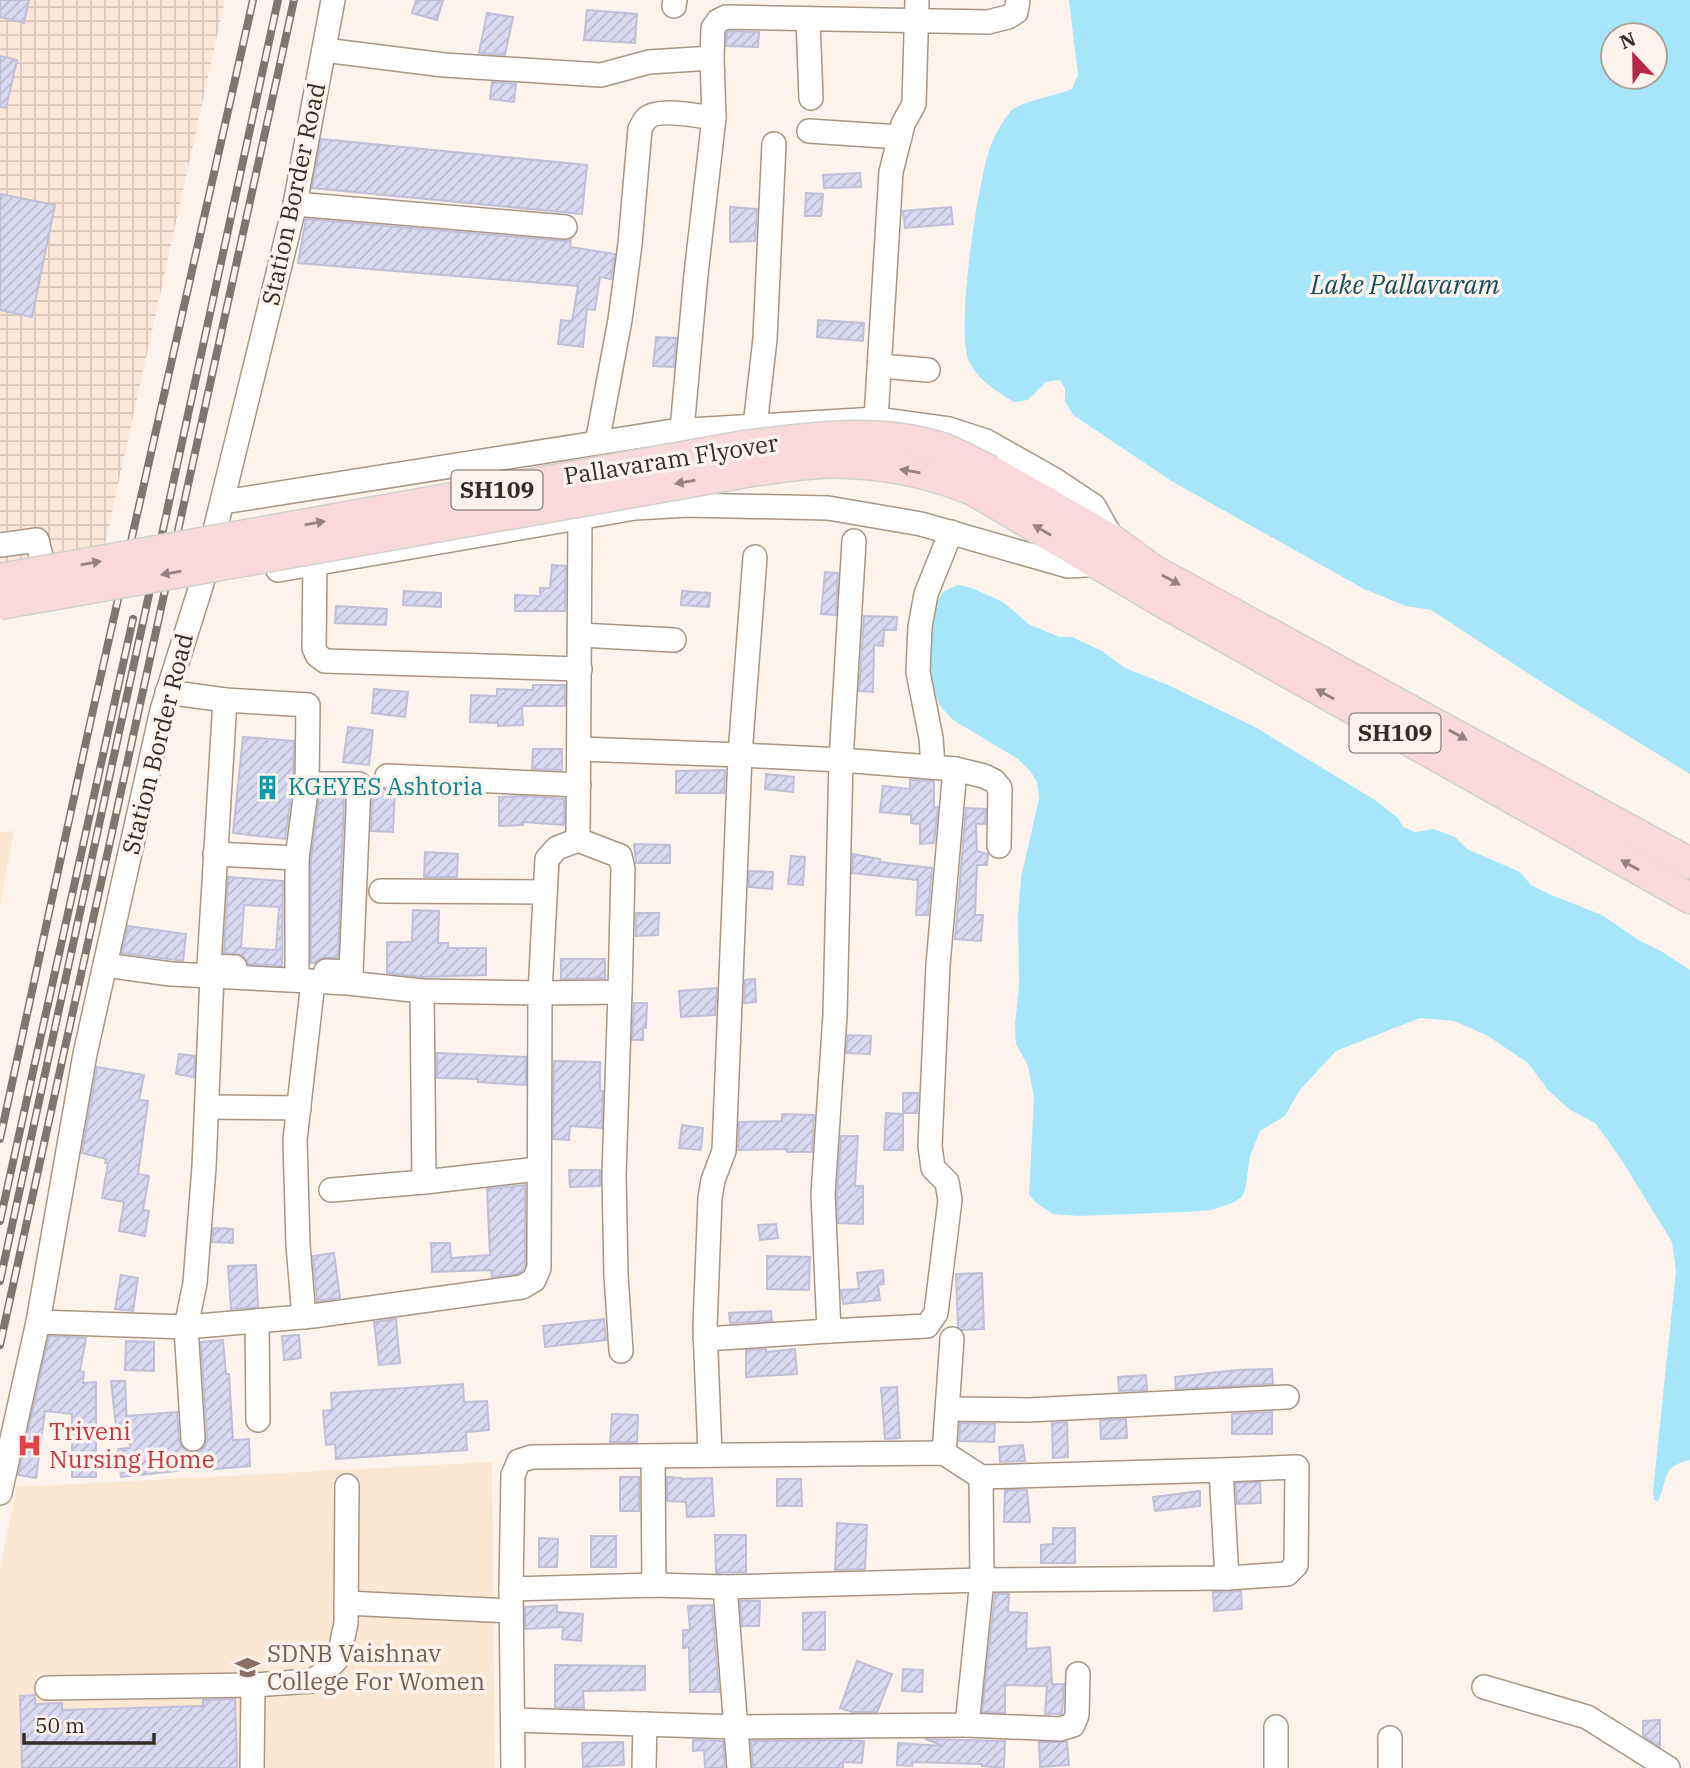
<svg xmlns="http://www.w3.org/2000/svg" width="1690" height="1768" font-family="'IBM Plex Serif',serif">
  <defs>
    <pattern id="industrial-grid" width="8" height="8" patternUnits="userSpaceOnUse" patternTransform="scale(1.75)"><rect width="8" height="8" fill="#fce7d9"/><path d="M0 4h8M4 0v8" fill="none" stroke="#d9c6ba"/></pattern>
    <pattern id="building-hatch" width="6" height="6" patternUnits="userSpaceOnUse" patternTransform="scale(1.75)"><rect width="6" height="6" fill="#d9d9f2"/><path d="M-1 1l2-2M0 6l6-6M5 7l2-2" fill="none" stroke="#bbbacf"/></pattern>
  </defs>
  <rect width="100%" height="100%" fill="#fcf4ec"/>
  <polygon fill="url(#industrial-grid)" points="0,0 225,0 105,544 0,564"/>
  <g fill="#fce7d2">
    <polygon points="14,831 0,906 0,832"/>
    <polygon points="492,1462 495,1768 0,1768 0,1568 17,1487"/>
  </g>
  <g fill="#a7e6fa" fill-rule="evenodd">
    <path d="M1069,0H1690V774L1552,689L1431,610L1406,606L1364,589L1173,482L1073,415L1065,401V389L1060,380L1046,382L1028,400L1014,402C995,390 977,380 968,359C956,327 978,176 992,142C996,133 1005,117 1012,110C1020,102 1058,95 1072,89L1078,75ZM1655,35V77H1613V35Z"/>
    <path d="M958,585L972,588L1003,602L1030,625L1060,637H1072L1102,651L1125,668L1168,685L1255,727L1375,800L1398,818L1403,827L1415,832L1434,829L1455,837L1467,849L1520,872L1531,885L1549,894L1602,915L1640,941L1661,951L1690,970V1460C1660,1467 1669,1479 1658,1501L1654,1500L1653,1491L1676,1271L1672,1242L1619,1156L1595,1123L1570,1110L1548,1090L1528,1063L1488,1036L1454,1021L1420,1018L1336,1051L1299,1091L1285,1116L1260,1131L1250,1156L1245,1190L1241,1198L1232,1203L1212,1210L1184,1212L1079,1216L1053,1214L1038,1204L1029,1195L1034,1098L1028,1066L1016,1044L1015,1025L1019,986L1018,914L1021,878L1039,798L1037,782L1030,771L1018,759L953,720L941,707L933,690L928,661L929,626L936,603L944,591Z"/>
  </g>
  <g fill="url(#building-hatch)" stroke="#bfbfd8" stroke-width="2" fill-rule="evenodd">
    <polygon points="0,0 29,0 24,23 0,17"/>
    <polygon points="416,0 443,0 437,20 412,13"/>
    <polygon points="587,10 637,14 635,43 584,40"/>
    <polygon points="487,13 513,17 505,55 479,53"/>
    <polygon points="729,31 759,32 758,47 726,46 727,33"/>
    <polygon points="0,56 17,60 6,108 0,107"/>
    <polygon points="492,82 516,84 514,102 490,99"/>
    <polygon points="321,139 587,165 582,214 312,188"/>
    <polygon points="860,173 861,187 824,188 823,175"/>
    <polygon points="806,193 823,194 821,216 805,216"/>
    <polygon points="0,194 55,205 32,317 0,310"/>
    <polygon points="730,207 757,209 755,241 730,242"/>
    <polygon points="951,207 953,224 905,228 903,211"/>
    <polygon points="306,219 564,241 571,240 570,247 615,254 611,279 600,277 595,310 587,309 583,347 558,344 561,320 572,321 578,286 298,263"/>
    <polygon points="818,320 864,323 863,341 817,337"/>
    <polygon points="656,337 676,338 674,367 653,366"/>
    <polygon points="552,565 566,566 565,611 515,611 515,595 540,596 540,588 550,588"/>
    <polygon points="825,572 838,573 836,615 821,614"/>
    <polygon points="404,591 441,593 441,607 403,605"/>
    <polygon points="682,591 710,593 709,607 681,605"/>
    <polygon points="336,606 387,609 386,625 335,623"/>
    <polygon points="864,616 897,617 896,630 884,630 883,646 874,645 873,692 859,691"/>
    <polygon points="533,685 565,685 565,706 522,706 523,725 498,726 498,723 470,722 471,695 497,696 497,689 533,690"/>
    <polygon points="374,689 408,692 405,717 372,713"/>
    <polygon points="348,727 373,730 369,765 343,762"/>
    <polygon points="243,737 294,741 293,783 285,839 233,833"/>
    <polygon points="533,749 562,749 562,770 532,769"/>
    <polygon points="725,770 724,793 676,793 676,771"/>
    <polygon points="766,774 794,777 793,792 765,789"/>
    <polygon points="910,780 934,781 934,807 938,807 934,843 920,844 920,824 911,823 911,815 880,812 883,786 910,789"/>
    <polygon points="373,788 395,790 393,832 371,831"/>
    <polygon points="524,796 564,799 564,825 523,822 523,825 499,826 499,797"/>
    <polygon points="319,798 344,798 338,957 320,958 315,963 311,963 311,859"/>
    <polygon points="966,808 986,809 985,824 976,824 977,851 988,854 987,865 977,865 975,915 983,915 981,941 955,939"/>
    <polygon points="634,844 670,845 670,863 636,863"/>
    <polygon points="425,852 458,854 457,877 424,877"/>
    <polygon points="853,854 880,859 880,862 932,868 928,915 916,915 918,880 852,873"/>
    <polygon points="791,856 805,857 803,885 788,884"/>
    <polygon points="749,871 773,872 772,889 749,887"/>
    <path d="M228,877L283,881L282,966L248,964L242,955L224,953ZM244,905L279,907L276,950L241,948Z"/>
    <polygon points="413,910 439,911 438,943 448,943 448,948 486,948 486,975 423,977 387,973 387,942 412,942"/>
    <polygon points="636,913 659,913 658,935 636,936"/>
    <polygon points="128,926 186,934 183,961 122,953"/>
    <polygon points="561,959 605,959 605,978 561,979"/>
    <polygon points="755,979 756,1002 744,1003 745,980"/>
    <polygon points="717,988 715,1015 681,1017 679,991"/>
    <polygon points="634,1003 647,1003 646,1028 643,1028 643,1040 632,1040"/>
    <polygon points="848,1035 871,1036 870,1054 846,1053"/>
    <polygon points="437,1053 526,1057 526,1085 478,1082 478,1079 437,1078"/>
    <polygon points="179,1054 195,1056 194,1077 176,1074"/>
    <polygon points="554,1061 600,1062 600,1091 603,1091 602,1128 570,1126 569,1140 553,1139"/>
    <polygon points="97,1067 144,1075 139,1100 148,1101 138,1174 149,1176 143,1210 149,1211 145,1236 119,1231 124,1202 102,1198 108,1163 105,1163 106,1159 82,1153"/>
    <polygon points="903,1093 918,1093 917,1113 903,1113"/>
    <polygon points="886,1113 903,1114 903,1150 884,1150"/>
    <polygon points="782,1114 814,1115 812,1152 787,1152 787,1149 738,1150 739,1122 782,1121"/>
    <polygon points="682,1125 703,1128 701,1150 679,1148"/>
    <polygon points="841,1136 858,1136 855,1186 863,1186 863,1224 838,1223 837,1194"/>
    <polygon points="569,1170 600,1170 600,1186 570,1187"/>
    <polygon points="525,1185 525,1265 523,1270 517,1274 492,1277 491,1270 432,1272 431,1243 450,1243 451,1258 490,1255 487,1189"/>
    <polygon points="776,1224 778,1238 760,1240 758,1225"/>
    <polygon points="213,1228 233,1229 233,1243 212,1242"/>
    <polygon points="334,1253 340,1298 317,1301 313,1256"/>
    <polygon points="767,1256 810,1257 809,1290 767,1289"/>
    <polygon points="256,1265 258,1307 231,1309 228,1266"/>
    <polygon points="883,1270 884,1284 878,1285 880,1300 843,1304 841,1290 859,1289 857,1273"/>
    <polygon points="982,1273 984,1329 962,1330 958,1327 956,1274"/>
    <polygon points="121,1275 138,1278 133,1311 115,1309"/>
    <polygon points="771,1311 772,1321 730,1323 729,1313"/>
    <polygon points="396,1319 400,1363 379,1365 374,1322"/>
    <polygon points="604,1319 606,1340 545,1347 543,1326"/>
    <polygon points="299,1335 301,1358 284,1360 282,1336"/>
    <polygon points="49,1336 86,1338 80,1371 84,1372 83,1383 96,1382 96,1477 72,1477 72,1414 45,1411 36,1478 18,1475"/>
    <polygon points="223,1340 226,1374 229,1374 233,1440 249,1439 250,1466 195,1471 195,1469 121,1477 118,1449 130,1448 127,1416 177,1412 179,1440 182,1447 193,1453 200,1451 205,1446 207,1438 201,1342"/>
    <polygon points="126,1341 154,1342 154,1371 125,1370"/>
    <polygon points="766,1349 766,1352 795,1349 797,1374 746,1377 746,1350"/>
    <polygon points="1272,1369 1273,1384 1176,1389 1175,1377 1237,1370"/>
    <polygon points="1146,1375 1147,1390 1119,1391 1118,1377"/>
    <polygon points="111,1381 125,1381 127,1426 116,1427"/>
    <polygon points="463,1384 464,1402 487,1401 489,1430 466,1432 467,1450 336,1459 335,1444 326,1445 323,1411 332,1410 331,1393"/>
    <polygon points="897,1387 900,1438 885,1439 881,1388"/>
    <polygon points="1272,1412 1272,1434 1232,1434 1232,1414"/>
    <polygon points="612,1414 638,1415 637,1442 610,1442"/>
    <polygon points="1126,1419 1127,1438 1101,1439 1100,1420"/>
    <polygon points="1067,1422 1068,1457 1053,1458 1052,1423"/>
    <polygon points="960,1423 995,1424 994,1442 959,1441"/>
    <polygon points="1023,1445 1025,1461 1000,1462 999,1447"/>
    <rect x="620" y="1477" width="19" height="34"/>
    <polygon points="667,1477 681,1478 681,1479 712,1478 714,1516 687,1517 686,1502 667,1501"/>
    <polygon points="777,1479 801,1479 802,1506 777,1506"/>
    <polygon points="1260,1482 1261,1503 1237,1504 1236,1483"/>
    <polygon points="1005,1490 1027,1490 1030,1522 1004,1522"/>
    <polygon points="1200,1491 1200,1506 1155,1511 1153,1497"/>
    <polygon points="837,1523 867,1525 865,1569 835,1570"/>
    <polygon points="1053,1528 1075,1528 1075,1563 1041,1563 1041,1545 1053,1544"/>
    <polygon points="715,1535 746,1535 746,1572 716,1573"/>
    <rect x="591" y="1536" width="25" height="31"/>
    <polygon points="539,1538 558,1539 557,1567 539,1567"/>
    <polygon points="1241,1591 1242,1609 1214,1611 1213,1592"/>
    <polygon points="995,1594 1009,1594 1008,1612 1027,1613 1026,1649 1050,1647 1052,1684 1064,1684 1062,1714 1045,1714 1047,1686 1005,1685 1005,1713 982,1712"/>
    <polygon points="740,1601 760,1601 759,1626 742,1626"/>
    <polygon points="557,1605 557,1612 583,1614 581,1641 562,1639 563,1627 525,1629 525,1607"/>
    <polygon points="712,1605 719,1692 690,1692 689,1647 683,1648 683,1630 690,1630 688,1606"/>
    <polygon points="825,1612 825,1650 803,1650 803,1613"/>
    <polygon points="857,1661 892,1674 877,1712 852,1712 840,1708"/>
    <polygon points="555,1665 645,1666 645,1690 583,1691 584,1708 555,1707"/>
    <polygon points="903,1669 923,1670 922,1692 902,1691"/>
    <polygon points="35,1695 35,1704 62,1703 62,1710 203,1706 203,1700 235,1699 237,1768 22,1768 20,1696"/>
    <polygon points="1660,1720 1660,1747 1643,1736 1643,1721"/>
    <polygon points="925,1739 1005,1741 1004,1768 982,1766 982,1764 912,1762 912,1766 897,1765 898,1743 944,1746"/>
    <polygon points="693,1740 723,1741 725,1768 705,1768 704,1750 693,1751"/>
    <polygon points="849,1740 864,1741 862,1763 843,1762 843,1768 753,1768 751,1741"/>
    <polygon points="623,1742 624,1765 583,1767 582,1743"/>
    <polygon points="1039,1742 1067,1742 1069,1765 1040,1767"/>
  </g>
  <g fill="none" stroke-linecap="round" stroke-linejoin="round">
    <defs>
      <g id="minor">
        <polyline points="674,6 675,0"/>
        <polyline points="808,20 811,98"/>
        <polyline points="324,50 444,65 601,75 649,62 712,58"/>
        <polyline points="809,131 900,137"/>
        <polyline points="295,204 565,227"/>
        <polyline points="880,366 928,370"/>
        <polyline points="876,419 891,172 903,124 914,104 917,0"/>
        <polyline points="755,426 765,339 774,144"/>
        <polyline points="682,430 696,274 714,118 712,58 713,28 718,21 726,17 988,22 1008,17 1016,12 1018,0"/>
        <path d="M597,443L620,320L630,244L640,129C642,126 643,122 646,119C657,107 699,116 714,118"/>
        <polyline points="223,502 673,431 876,419 949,429 986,441 1055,480 1094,506 1114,542"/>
        <polyline points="0,545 37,540 48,584"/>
        <polyline points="755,557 740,755 841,760 955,769 984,776 994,781 1000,788 999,846"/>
        <polyline points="315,563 314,648 317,655 325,661 580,669"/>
        <polyline points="278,570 635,508 688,505 828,508 921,524 1068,566 1102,564"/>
        <polyline points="580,635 674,640"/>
        <polyline points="167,692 225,700 308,705 307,784"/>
        <polyline points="225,700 209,966 235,967"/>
        <polyline points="580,749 740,755 724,1151 713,1180 710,1198 705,1327 710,1455"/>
        <polyline points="933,767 931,738 918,672 920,627 926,594 951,532"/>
        <polyline points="387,776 579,785"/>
        <polyline points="578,840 620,856 623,869 620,992 540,993 547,859 557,848 578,840 580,517"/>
        <polyline points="215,854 297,858"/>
        <polyline points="381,891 545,892"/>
        <polyline points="297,970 297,858 307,784 359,784 351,972 326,971"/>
        <polyline points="422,991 424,1182 538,1169"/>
        <polyline points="620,992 614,1175 616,1275 621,1351"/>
        <polyline points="207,1107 299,1108"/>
        <polyline points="331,1190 424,1182"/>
        <polyline points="304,1317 298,1245 295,1140 313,982"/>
        <polyline points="257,1321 258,1420"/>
        <polyline points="38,1322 186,1327 313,1316 522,1287 534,1280 539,1268 540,993 422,991 348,983 171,974 105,965"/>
        <polyline points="829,1331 927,1326 936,1313 950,1200 947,1182 933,1168 930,1146 938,965 955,769"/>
        <polyline points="705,1339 829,1331 823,1194 835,1015 841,760 854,541"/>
        <polyline points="948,1409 1028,1410 1287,1397"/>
        <polyline points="193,1439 186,1327 195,1283 204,1167 212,976"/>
        <polyline points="944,1453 952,1339"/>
        <polyline points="653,1456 654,1585"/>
        <polyline points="0,1493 38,1322 85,1054 162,710 202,583 295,204 333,0"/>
        <polyline points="725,1587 739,1768"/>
        <polyline points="511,1589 654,1585 725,1587 982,1580 1227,1578 1287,1574 1296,1565 1297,1467 1221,1470"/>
        <polyline points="346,1603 511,1611"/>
        <polyline points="1484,1687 1587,1717 1668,1768"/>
        <polyline points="47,1688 253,1685 312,1681 324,1673 336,1660 341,1647 346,1623 347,1486"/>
        <polyline points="513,1720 737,1727 967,1725 982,1580 981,1477 1221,1470 1227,1578"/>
        <polyline points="967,1725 1060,1729 1073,1725 1077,1715 1078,1674"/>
        <polyline points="252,1768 253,1685"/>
        <polyline points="513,1768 511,1589 513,1475 519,1461 532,1457 944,1453 981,1477"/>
        <polyline points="644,1768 645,1724"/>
        <polyline points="1276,1768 1276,1727"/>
        <polyline points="1390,1768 1390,1738"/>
      </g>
      <g id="major">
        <polyline points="991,471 1115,542 1153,570 1690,863"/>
        <polyline points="975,491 1159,600 1690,898"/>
      </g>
    </defs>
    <use href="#minor" stroke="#a99583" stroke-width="26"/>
    <use href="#major" stroke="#d2d1cf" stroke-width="33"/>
    <use href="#minor" stroke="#fff" stroke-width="23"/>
    <use href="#major" stroke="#f9d9db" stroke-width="30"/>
    <defs>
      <g id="rail">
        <polyline points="0,1139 89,728 253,0"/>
        <polyline points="0,1221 133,619"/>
        <polyline points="0,1281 278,0"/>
        <polyline points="0,1345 294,0"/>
      </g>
    </defs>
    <use href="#rail" stroke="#7e766f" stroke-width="8"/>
    <use href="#rail" stroke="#fcf4ec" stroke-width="5" stroke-dasharray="16" stroke-linecap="butt"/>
    <defs>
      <g id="major-bridge">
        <path d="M0,579L744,446C810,438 878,427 942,448C959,454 975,464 991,471"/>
        <path d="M0,604L752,471C784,467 818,461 849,463C893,465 935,474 975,491"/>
      </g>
    </defs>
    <use href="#major-bridge" stroke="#d2d1cf" stroke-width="33" stroke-linecap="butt"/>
    <use href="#major-bridge" stroke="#f9d9db" stroke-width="30"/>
  </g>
  <defs><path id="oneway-solid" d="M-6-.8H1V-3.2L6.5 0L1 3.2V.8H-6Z" transform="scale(1.75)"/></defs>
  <g fill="#968280">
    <use href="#oneway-solid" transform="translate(910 471) rotate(-170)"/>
    <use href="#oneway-solid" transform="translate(685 482) rotate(170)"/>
    <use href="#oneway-solid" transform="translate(315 523) rotate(-10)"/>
    <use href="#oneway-solid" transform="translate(1042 530) rotate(-150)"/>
    <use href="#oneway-solid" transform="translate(91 563) rotate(-10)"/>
    <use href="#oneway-solid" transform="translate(171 573) rotate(170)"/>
    <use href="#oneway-solid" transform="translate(1171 580) rotate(29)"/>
    <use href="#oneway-solid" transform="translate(1325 694) rotate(-151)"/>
    <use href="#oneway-solid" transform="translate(1458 735) rotate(29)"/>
    <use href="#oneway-solid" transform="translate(1630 865) rotate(-151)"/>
  </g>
  <defs>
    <symbol id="building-bare" viewBox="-9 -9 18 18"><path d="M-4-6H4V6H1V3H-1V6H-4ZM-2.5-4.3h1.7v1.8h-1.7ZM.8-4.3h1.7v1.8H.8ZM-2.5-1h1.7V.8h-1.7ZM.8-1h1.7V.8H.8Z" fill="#0f9aa8" stroke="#fcf4ec" stroke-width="2.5" paint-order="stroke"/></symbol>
    <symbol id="hospital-bare" viewBox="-9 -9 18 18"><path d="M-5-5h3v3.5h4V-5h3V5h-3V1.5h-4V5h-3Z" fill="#e0444e" stroke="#fcf4ec" stroke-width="2.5" paint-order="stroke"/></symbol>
    <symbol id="university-bare" viewBox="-9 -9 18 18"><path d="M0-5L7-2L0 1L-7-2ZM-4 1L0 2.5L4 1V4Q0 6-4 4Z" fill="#8d6e63" stroke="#fcf4ec" stroke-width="2.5" paint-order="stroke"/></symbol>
  </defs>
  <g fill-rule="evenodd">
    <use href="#building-bare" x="250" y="770" width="35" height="35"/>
    <use href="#hospital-bare" x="12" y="1428" width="35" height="35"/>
    <use href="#university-bare" x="230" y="1650" width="35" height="35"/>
  </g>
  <g text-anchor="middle" stroke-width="7" stroke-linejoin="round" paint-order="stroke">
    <g fill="#fcf4ec" stroke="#706861" stroke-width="2">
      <rect x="451.5" y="470.5" width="91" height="39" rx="5"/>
      <rect x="1349.5" y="713.5" width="91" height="39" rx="5"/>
    </g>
    <g font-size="23" font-weight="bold" fill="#342c25">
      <text x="497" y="498">SH109</text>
      <text x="1395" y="741">SH109</text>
    </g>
    <g font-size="24" fill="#342c25" stroke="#fcf4ec">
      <text transform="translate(294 194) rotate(-78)" y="8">Station Border Road</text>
      <text transform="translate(671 460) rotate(-9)" y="8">Pallavaram Flyover</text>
      <text transform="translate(158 744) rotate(-76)" y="8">Station Border Road</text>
    </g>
    <g font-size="24" fill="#0d838f" stroke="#fcf4ec" text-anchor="start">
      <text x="288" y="795">KGEYES Ashtoria</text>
    </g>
    <g font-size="24" fill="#be3a42" stroke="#fcf4ec" text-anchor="start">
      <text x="49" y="1440">Triveni<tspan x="49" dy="28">Nursing Home</tspan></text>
    </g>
    <g font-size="24" fill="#785e54" stroke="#fcf4ec" text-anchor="start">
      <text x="267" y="1662">SDNB Vaishnav<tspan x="267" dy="28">College For Women</tspan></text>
    </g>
    <g font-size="26" font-style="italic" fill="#194c5a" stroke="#fcf4ec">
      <text x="1405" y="294">Lake Pallavaram</text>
    </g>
  </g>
  <g transform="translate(1634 56) rotate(338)"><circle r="33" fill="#fcf4ec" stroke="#aca49c" stroke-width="2"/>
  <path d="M0-5L12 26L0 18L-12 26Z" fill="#b82748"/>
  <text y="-10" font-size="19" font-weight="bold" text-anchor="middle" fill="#342c25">N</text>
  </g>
  <path d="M24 1733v10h130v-10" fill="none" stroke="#342c25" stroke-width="3.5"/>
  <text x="35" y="1733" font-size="21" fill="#342c25" stroke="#fcf4ec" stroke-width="5" paint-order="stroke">50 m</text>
</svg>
